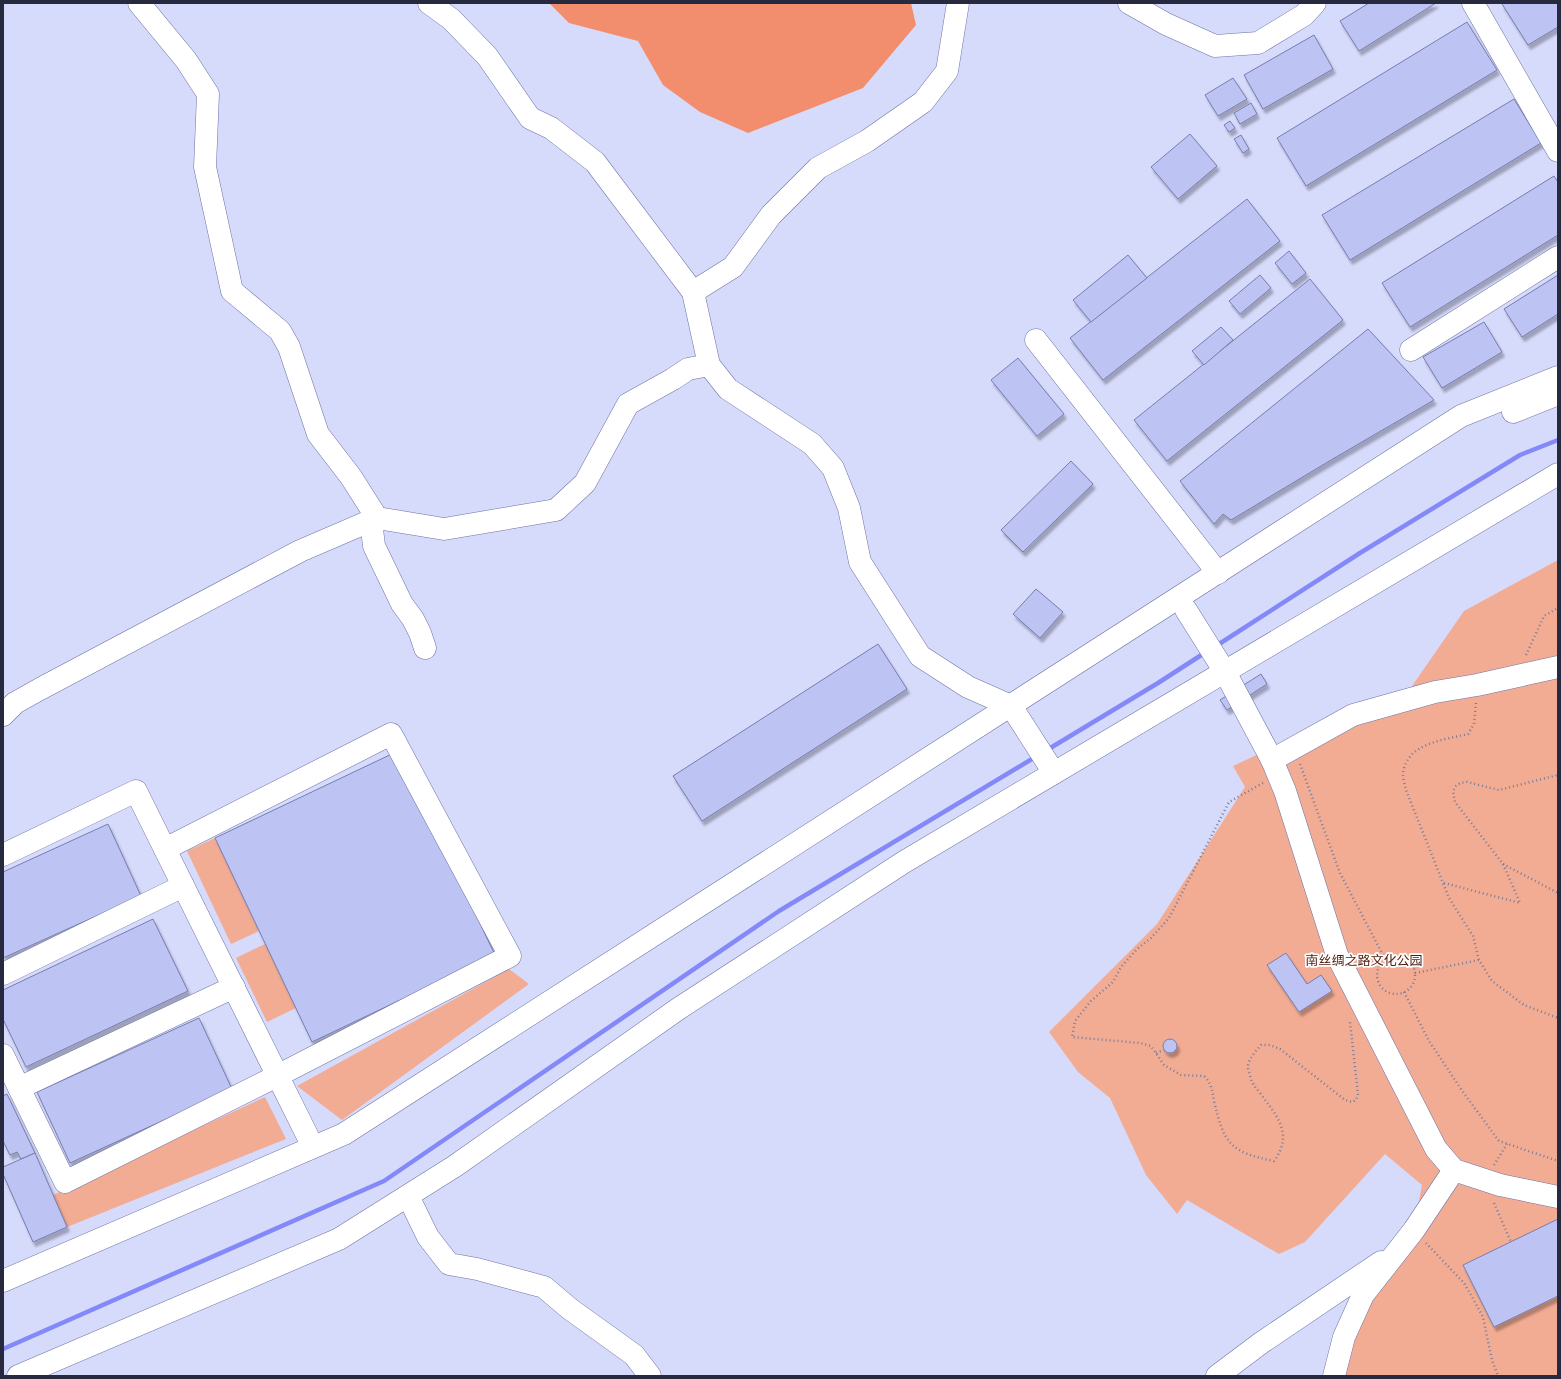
<svg xmlns="http://www.w3.org/2000/svg" width="1561" height="1379" font-family="Helvetica,'Noto Sans SC',sans-serif">
  <defs>
    <filter id="shadow"><feDropShadow dx="2.5" dy="4.5" stdDeviation="1" flood-color="#0004"/></filter>
  </defs>
  <rect width="100%" height="100%" fill="#d6dafb"/>
  <g fill="#f3ac94">
    <polygon points="1558,560 1558,1376 1341,1376 1362,1309 1410,1249 1422,1185 1385,1154 1305,1242 1279,1254 1187,1200 1177,1214 1146,1175 1110,1098 1078,1072 1049,1032 1157,924 1245,787 1233,766 1385,695 1410,689 1464,611"/>
    <polygon points="215,838 259,931 231,944 187,851"/>
    <polygon points="265,944 296,1008 267,1022 236,958"/>
    <polygon points="509,969 529,984 342,1120 297,1086"/>
    <polygon points="265,1097 286,1139 67,1227 53,1195"/>
  </g>
  <polygon fill="#f28e6d" points="549,3 911,3 916,25 863,88 748,133 700,112 663,85 638,41 569,23"/>
  <g fill="none" stroke-linecap="round" stroke-linejoin="round">
    <g stroke="#8389f9" stroke-width="4.5">
      <polyline points="1216,646 1360,553 1520,455 1558,440"/>
      <polyline points="1047,750 1158,683 1206,652"/>
      <polyline points="3,1349 384,1181 779,911 1037,756"/>
    </g>
  </g>
  <g fill="#bdc3f2" stroke="#777daf" filter="url(#shadow)">
    <polygon points="1369,3 1436,3 1359,51 1340,21"/>
    <polygon points="1503,3 1558,3 1558,27 1528,45 1502,4"/>
    <polygon points="1467,22 1497,70 1306,186 1277,138"/>
    <polygon points="1314,35 1333,69 1263,109 1244,75"/>
    <polygon points="1233,78 1247,99 1218,116 1205,95"/>
    <polygon points="1514,99 1541,143 1350,260 1322,215"/>
    <polygon points="1251,103 1257,114 1240,124 1234,113"/>
    <polygon points="1230,121 1235,128 1229,132 1224,125"/>
    <polygon points="1190,134 1217,166 1178,199 1151,167"/>
    <polygon points="1241,135 1249,149 1243,153 1234,139"/>
    <polygon points="1554,176 1558,182 1558,235 1410,327 1382,283"/>
    <polygon points="1247,199 1280,241 1103,380 1070,338"/>
    <polygon points="1289,251 1306,273 1292,284 1275,263"/>
    <polygon points="1128,255 1147,278 1091,322 1073,300"/>
    <polygon points="1260,275 1271,288 1240,314 1229,301"/>
    <polygon points="1558,275 1558,314 1522,337 1504,309"/>
    <polygon points="1310,279 1343,320 1167,461 1134,420"/>
    <polygon points="1484,322 1502,352 1442,388 1423,357"/>
    <polygon points="1221,327 1233,340 1204,365 1192,351"/>
    <polygon points="1368,329 1434,400 1331,460 1231,520 1223,514 1214,524 1180,481"/>
    <polygon points="1018,358 1064,414 1037,436 991,380"/>
    <polygon points="1071,461 1093,484 1023,552 1001,530"/>
    <polygon points="1036,589 1063,612 1040,638 1013,614"/>
    <polygon points="878,644 907,689 702,821 673,776"/>
    <polygon points="1261,674 1267,684 1227,710 1220,700"/>
    <polygon points="398,751 495,955 312,1042 215,838"/>
    <polygon points="108,824 141,896 3,958 3,872"/>
    <polygon points="153,919 188,991 26,1067 3,1019 3,990"/>
    <polygon points="1286,953 1307,984 1321,975 1332,991 1299,1012 1267,965"/>
    <polygon points="199,1018 232,1089 70,1163 37,1092"/>
    <circle cx="1170" cy="1046" r="7"/>
    <polygon points="7,1094 35,1153 21,1159 17,1152 10,1155 3,1141 3,1096"/>
    <polygon points="35,1153 67,1227 33,1242 3,1174 3,1167"/>
    <polygon points="1558,1219 1558,1296 1494,1327 1463,1265"/>
  </g>
  <g fill="none" stroke-linecap="round" stroke-linejoin="round">
    <defs>
      <g id="minor">
        <polyline points="139,3 186,60 208,94 205,167 232,291 280,331 289,347 318,434 351,477 377,518 372,529 374,546 402,604 413,619 420,633 425,648"/>
        <polyline points="429,3 451,19 487,56 530,118 551,128 595,162 693,292 709,365 728,389 812,444 833,468 849,508 860,562 920,656 968,687 1011,706 1054,773"/>
        <polyline points="1129,3 1166,24 1215,46 1258,43 1304,15 1315,3"/>
        <polyline points="1473,3 1558,151"/>
        <polyline points="693,292 733,267 771,215 818,168 867,141 923,102 947,71 958,3"/>
        <polyline points="1036,340 1218,573"/>
        <polyline points="1411,350 1558,257"/>
        <polyline points="1513,412 1558,394"/>
        <polyline points="1186,610 1225,672 1272,760 1285,791 1337,955 1436,1149 1454,1170 1500,1185 1558,1197"/>
        <polyline points="3,715 15,703 40,689 300,551 377,518 444,529 556,510 585,483 628,404 673,379 688,369 709,365"/>
        <polyline points="1272,760 1353,715 1435,692 1477,685 1558,667"/>
        <polyline points="3,855 136,791 313,1147"/>
        <polyline points="3,974 183,886"/>
        <polyline points="3,1055 65,1182 277,1076 510,956 391,734 165,849"/>
        <polyline points="19,1088 234,987"/>
        <polyline points="408,1196 428,1237 449,1264 477,1269 544,1287 570,1309 634,1355 650,1376"/>
        <polyline points="3,1281 344,1134 1461,416 1558,377"/>
        <polyline points="18,1376 339,1239 455,1166 678,1009 904,862 1558,474"/>
        <polyline points="1217,1376 1261,1343 1381,1262"/>
        <polyline points="1334,1376 1344,1337 1363,1295 1414,1230 1454,1170"/>
      </g>
    </defs>
    <use href="#minor" stroke="#6e73a5" stroke-width="23"/>
    <g stroke="#797c97" stroke-width="2.5" stroke-dasharray="1 3" stroke-linecap="butt">
      <polyline points="1526,655 1544,616 1558,608"/>
      <path d="M1476,703L1474,724L1468,734C1444,740 1406,743 1403,774C1403,779 1405,785 1406,790L1449,898L1473,936L1479,960L1492,981L1524,1005L1558,1018"/>
      <polyline points="1300,764 1340,873 1385,959"/>
      <path d="M1263,783L1229,802L1169,918L1151,938L1137,949L1121,967L1113,982L1091,1001L1075,1021L1072,1037L1140,1043L1151,1046L1164,1065L1181,1075L1204,1076C1212,1084 1212,1090 1214,1101C1224,1143 1229,1152 1274,1161C1294,1134 1277,1116 1260,1093C1255,1087 1251,1082 1250,1075C1249,1072 1247,1068 1248,1066C1249,1058 1256,1051 1261,1045H1270L1280,1049L1345,1100L1352,1102L1356,1100L1358,1095L1350,1022"/>
      <polyline points="1503,864 1558,893"/>
      <polyline points="1444,883 1520,903 1503,864 1455,802 1453,791 1456,786 1460,783 1467,782 1499,790 1558,775"/>
      <circle cx="1396" cy="975" r="19"/>
      <polyline points="1415,973 1479,960"/>
      <polyline points="1404,992 1429,1041 1463,1092 1499,1141 1558,1161"/>
      <polyline points="1156,1053 1164,1050"/>
      <polyline points="1494,1165 1507,1144"/>
      <polyline points="1494,1203 1511,1242"/>
      <polyline points="1426,1243 1464,1283 1471,1295 1483,1317 1492,1360 1498,1376"/>
    </g>
    <use href="#minor" stroke="#fff" stroke-width="22"/>
  </g>
  <g text-anchor="middle" stroke-width="3.5" stroke-linejoin="round" paint-order="stroke">
    <g font-size="13" fill="#50200f" stroke="#fefefe">
      <text x="1364" y="965">南丝绸之路文化公园</text>
    </g>
  </g>
  <rect width="1561" height="1379" fill="none" stroke="#272a3f" stroke-width="8"/>
</svg>
